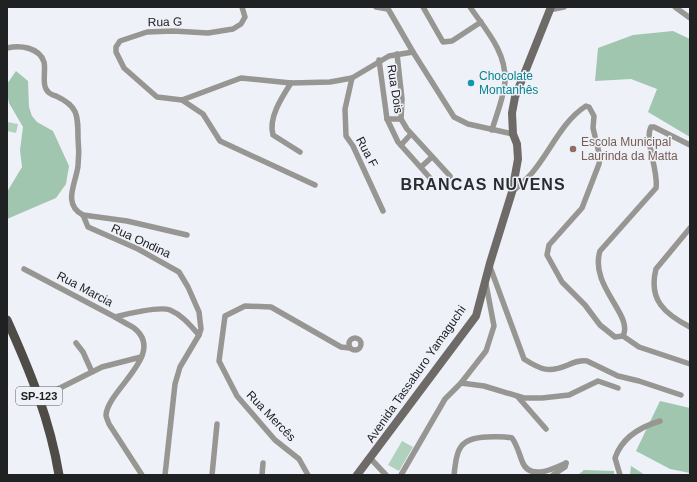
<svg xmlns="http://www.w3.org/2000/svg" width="697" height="482" font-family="Helvetica,sans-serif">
  <rect width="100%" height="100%" fill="#eef1f8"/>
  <g fill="#b0d1bd">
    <polygon points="7,122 18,124 16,133 7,131"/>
    <polygon points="402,441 413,447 399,471 388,465"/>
  </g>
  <g fill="#a1c6b0">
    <polygon points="673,31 690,39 690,137 648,112 657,89 631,79 595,81 598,48 633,35"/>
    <polygon points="16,71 28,81 29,107 32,116 37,122 53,131 69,166 66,184 56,198 7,219 7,192 22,167 20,150 23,127 9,103 7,93 7,84"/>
    <polygon points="660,401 690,408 690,473 670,469 636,451"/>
    <polygon points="631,466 645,475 630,475"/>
    <polygon points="584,470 614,471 614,475 578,475"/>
  </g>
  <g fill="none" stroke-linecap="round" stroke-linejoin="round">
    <g stroke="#989693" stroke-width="5.5">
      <polyline points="242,7 245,17 241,24 233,29 208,33 173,31 147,32 120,41 116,47 116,52 124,68 157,97 182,100 241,78 291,83 330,82 352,78 389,56 413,52"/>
      <polyline points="376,7 388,9"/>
      <polyline points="387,7 413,52 454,117 468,124 513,134"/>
      <polyline points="423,7 443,42 452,41 481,22"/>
      <path d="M470,7C485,29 506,51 505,80C505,94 496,116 492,130"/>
      <polyline points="675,7 690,18"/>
      <polyline points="549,10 564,7"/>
      <path d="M7,48C20,45 39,47 44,62C46,70 42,82 46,89C48,93 52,95 56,96C78,106 78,115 78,138C79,147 79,157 78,166C76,183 62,204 83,215L127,221L187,235"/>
      <polyline points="397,54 402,99 401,119 407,129 450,176"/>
      <polyline points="379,60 387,119 398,142 431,179"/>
      <polyline points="352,78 345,109 346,136 353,146 383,211"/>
      <path d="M291,83C282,97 268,118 273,135L300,152"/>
      <polyline points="182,100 203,114 220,141 315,185"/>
      <polyline points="387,119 401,119"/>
      <polyline points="401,145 411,134"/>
      <polyline points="421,167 432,157"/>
      <path d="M512,192C519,186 526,180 532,173C550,152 562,121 586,106L589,107L594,116L593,128L600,157L599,164L582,208L549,245L547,255L562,282L585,305L600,325L615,337L623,336L639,347L690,364"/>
      <polyline points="83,215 88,227 138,249 179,272 188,287 199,312 201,329 199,335 180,367 175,384 165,475"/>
      <path d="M690,228L656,269C648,300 665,314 690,327"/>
      <path d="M489,264L524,359C541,370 549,373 568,365C575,362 580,360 587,361L618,376L639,381L681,395"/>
      <path d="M24,269L115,317C126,314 160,306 170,310C182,315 190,325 199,335"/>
      <path d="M115,317C121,321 128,324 134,328C167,354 108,389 106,415C106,417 108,421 109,424L142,475"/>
      <path d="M623,336C634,315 589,286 600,251L656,188C659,172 644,140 651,127H654L690,145"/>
      <circle cx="355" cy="344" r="6"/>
      <polyline points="76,343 83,352 92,372"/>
      <polyline points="461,383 484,386 524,398 542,398 569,395 598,381 618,388"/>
      <polyline points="518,397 546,429"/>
      <polyline points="40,398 102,367 141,357"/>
      <polyline points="371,459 386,475"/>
      <polyline points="212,475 217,424"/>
      <polyline points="262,475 263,463"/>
      <polyline points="308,475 299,459 275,440 237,396 219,361 225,316 245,306 271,307 341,347 350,348"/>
      <polyline points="401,475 445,399 461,383 486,351 494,326 486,284"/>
      <path d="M454,475C457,450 458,438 487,437C496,437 503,436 512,438C517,445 519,453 522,461C529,481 553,469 566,463"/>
      <polyline points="553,475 565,467 566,463"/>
      <path d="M620,475L615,458C622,437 640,427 660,421"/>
    </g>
    <polyline stroke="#6d6a67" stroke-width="8" points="357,475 476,316 490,263 512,192 518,159 517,144 513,134 512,113 515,97 551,7"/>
    <path stroke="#4f4c48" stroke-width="9" d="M7,320C30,371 50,420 59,475"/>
  </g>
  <circle fill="#0f9aa8" stroke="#eef1f8" stroke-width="1.5" cx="471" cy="83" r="4"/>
  <circle fill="#8d6e63" stroke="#eef1f8" stroke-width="1.5" cx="573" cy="149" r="4"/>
  <g text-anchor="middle" stroke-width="3" stroke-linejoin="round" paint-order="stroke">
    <rect fill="#eef1f8" stroke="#5e5f63" stroke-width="1" x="16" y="387" width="46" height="18" rx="3"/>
    <g font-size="11" font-weight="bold" fill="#202123">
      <text x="39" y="400">SP-123</text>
    </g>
    <g font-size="12" fill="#202123" stroke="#eef1f8">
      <text transform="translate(165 22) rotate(-1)" y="4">Rua G</text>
      <text transform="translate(395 89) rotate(81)" y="4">Rua Dois</text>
      <text transform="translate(367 152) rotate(62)" y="4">Rua F</text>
      <text transform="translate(141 241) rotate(25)" y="4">Rua Ondina</text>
      <text transform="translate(85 289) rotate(28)" y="4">Rua Marcia</text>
      <text transform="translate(416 374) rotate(-55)" y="4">Avenida Tassaburo Yamaguchi</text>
      <text transform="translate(271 416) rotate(46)" y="4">Rua Mercês</text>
    </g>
    <g font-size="12" fill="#0d838f" stroke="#eef1f8" text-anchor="start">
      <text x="479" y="80">Chocolate<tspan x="479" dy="14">Montanhês</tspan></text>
    </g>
    <g font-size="12" fill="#785e54" stroke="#eef1f8" text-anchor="start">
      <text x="581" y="146">Escola Municipal<tspan x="581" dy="14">Laurinda da Matta</tspan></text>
    </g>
    <g font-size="16" font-weight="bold" letter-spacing="1" fill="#2a2c31" stroke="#eef1f8">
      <text x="483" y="190">BRANCAS NUVENS</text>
    </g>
  </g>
  <rect width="697" height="482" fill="none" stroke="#202123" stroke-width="16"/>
</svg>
